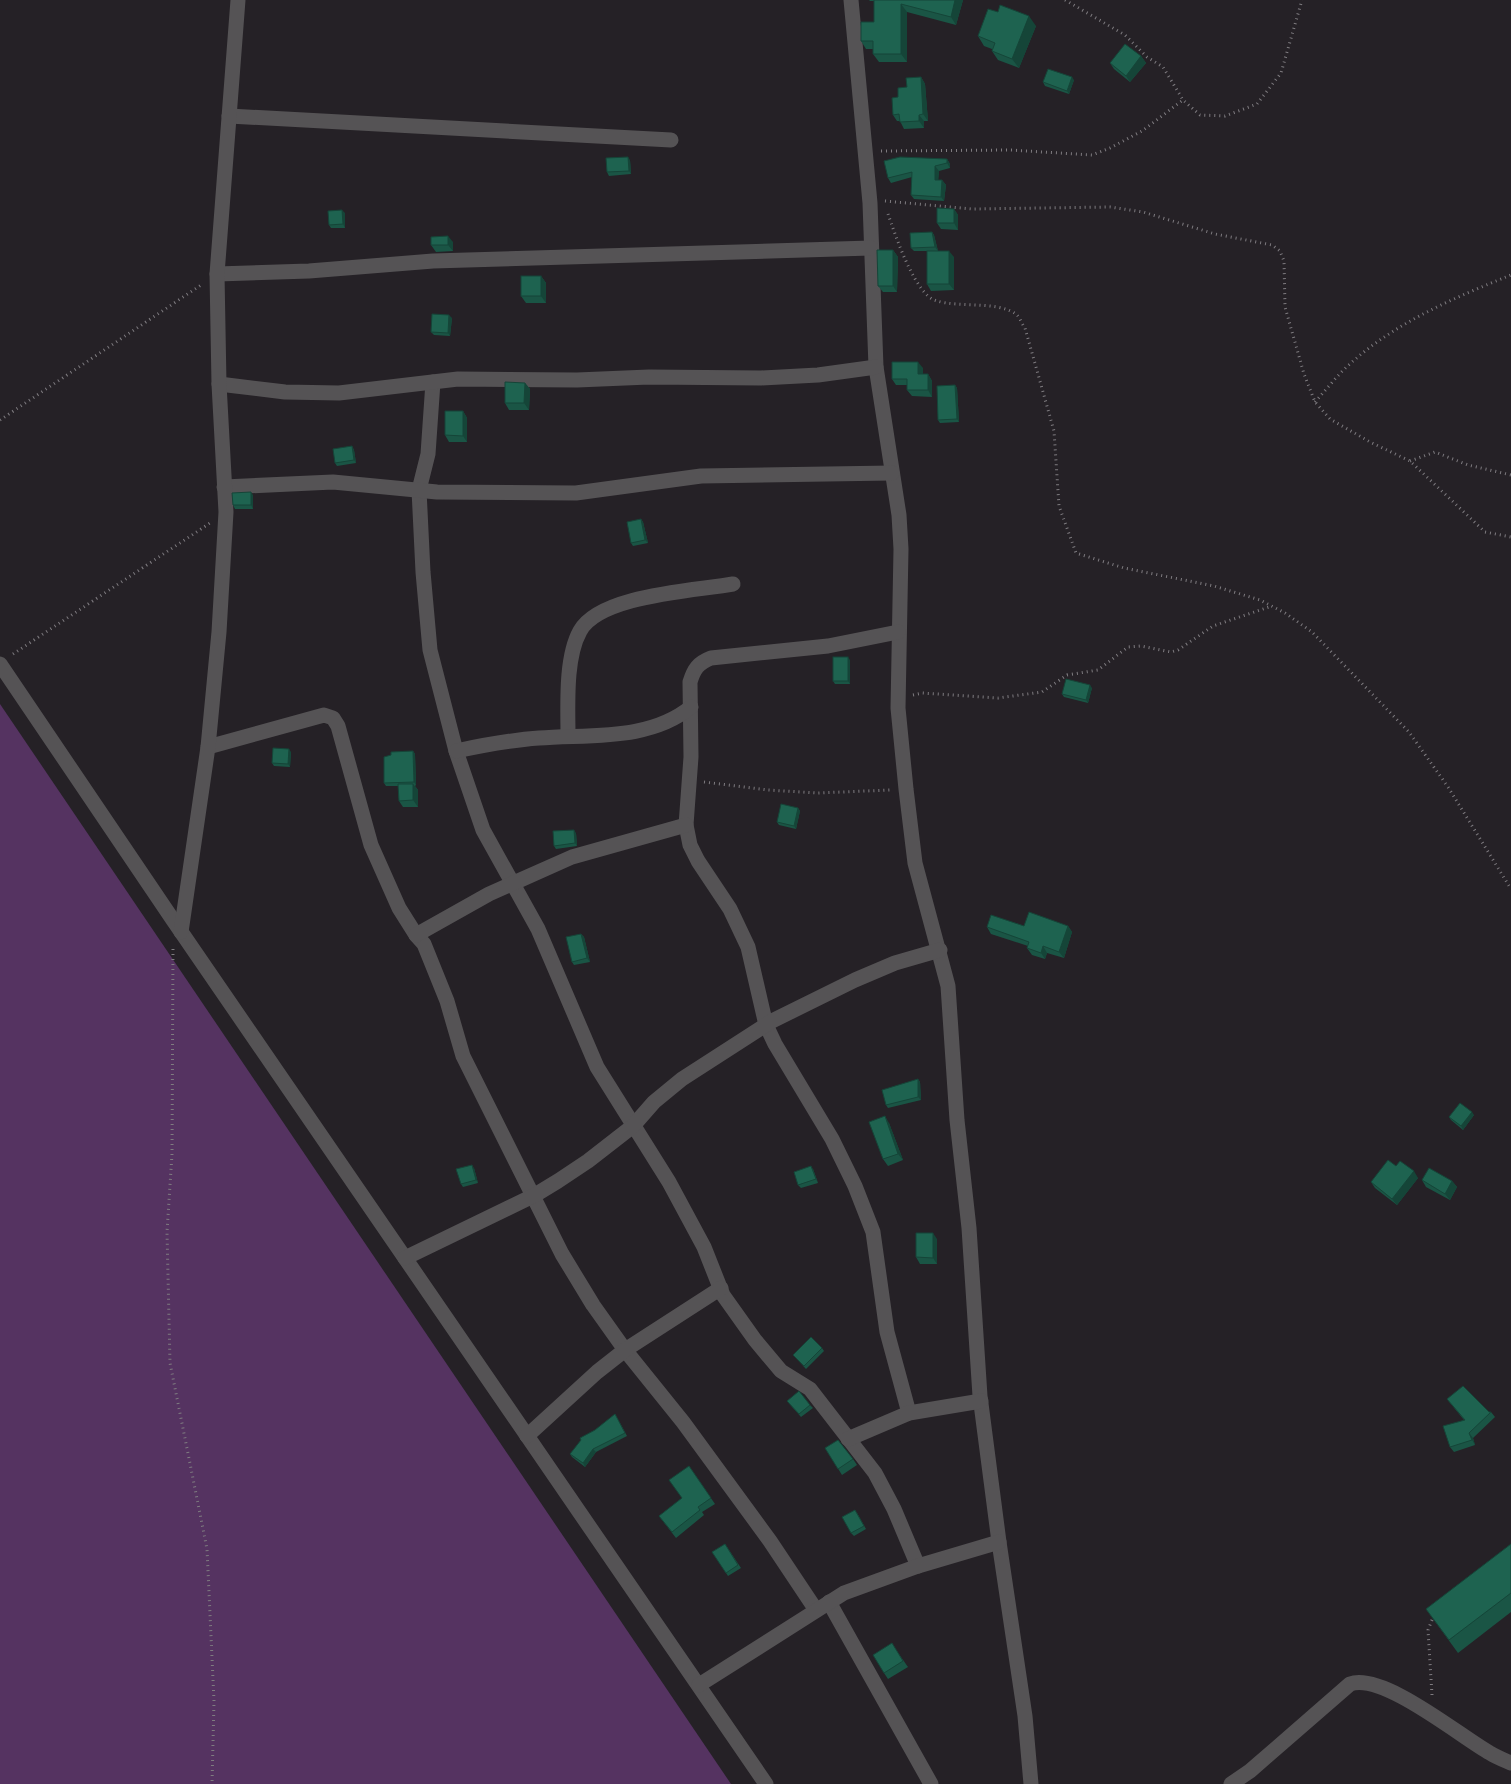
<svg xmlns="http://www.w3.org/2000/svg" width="1511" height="1784" font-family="Inter,sans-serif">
  <rect width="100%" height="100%" fill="#252126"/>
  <polygon fill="#553361" points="0,704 731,1784 0,1784"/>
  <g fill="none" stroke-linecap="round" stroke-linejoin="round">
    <g stroke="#7f7c80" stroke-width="3" stroke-dasharray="1 4" stroke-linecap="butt">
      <polyline points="1065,0 1125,35 1147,57 1163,67 1183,100 1200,115 1225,116 1257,104 1281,73 1302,0"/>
      <polyline points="881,151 1010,150 1092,155 1110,148 1142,131 1183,100"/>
      <polyline points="885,201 972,209 1110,207 1143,212 1215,234 1272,245 1280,251 1284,261 1285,307 1304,374 1315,402 1330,419 1370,442 1410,461 1485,532 1511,537"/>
      <path d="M888,214C896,237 910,279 928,296C944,311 997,298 1017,315C1020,318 1022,324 1025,328L1054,431L1059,506L1076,553L1124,568L1214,586L1260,600L1285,613L1312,632L1409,732L1448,787L1511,889"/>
      <path d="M1315,402C1327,389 1338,374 1351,363C1396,322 1456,297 1511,275"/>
      <polyline points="0,420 201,285"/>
      <polyline points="1410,461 1435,452 1468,465 1511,475"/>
      <polyline points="13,654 210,523"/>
      <polyline points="913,695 922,693 998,698 1042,692 1067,675 1098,670 1128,647 1141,646 1171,652 1178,650 1213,626 1272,606"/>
      <polyline points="704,782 768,790 818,793 890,790"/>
      <polyline points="173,949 172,1154 167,1232 170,1363 207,1549 214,1701 212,1784"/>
      <polyline points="1432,1695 1428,1630 1434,1615"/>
    </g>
    <g stroke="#555355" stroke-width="15">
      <polyline points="851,0 870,203 876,367 899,515 901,549 898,708 906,789 915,863 948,986 957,1120 969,1228 980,1396 999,1542 1025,1716 1031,1784"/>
      <polyline points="229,116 671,140"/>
      <polyline points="217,274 309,271 433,261 871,248"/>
      <polyline points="433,382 428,454 419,490 423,572 430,650 456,751 483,830 538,929 597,1067 669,1182 704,1247 723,1295 755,1340 781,1371 810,1389 875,1473 894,1509 918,1566"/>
      <polyline points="219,384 285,392 339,393 458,379 577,380 649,377 761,378 818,375 876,367"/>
      <polyline points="224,487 333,482 437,492 576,493 701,476 892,473"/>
      <path d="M898,632L828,646L711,658C698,663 694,669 690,682L691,757L686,825L690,845L698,861L730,909L748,947L766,1025L775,1044L832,1139L855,1186L873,1232L887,1332L909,1413"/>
      <polyline points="0,664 173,920 766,1784"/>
      <path d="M568,736C568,706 565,658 580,631C600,595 694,591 733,584"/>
      <polyline points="208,747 324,715 333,718 338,726 371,845 399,908 416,935 424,944 447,1001 463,1056 562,1254 593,1305 625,1350 683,1422 770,1541 816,1610"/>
      <path d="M456,751C484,745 511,740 539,738C591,734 649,741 691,707"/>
      <polyline points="181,932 208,747 219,632 226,512 219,384 217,274 238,0"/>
      <polyline points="416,935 489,894 572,857 686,825"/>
      <polyline points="405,1258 535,1195 558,1181 588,1161 633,1126 654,1102 682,1079 772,1021 855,980 895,963 940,950"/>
      <polyline points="527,1436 597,1372 625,1350 721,1288"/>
      <polyline points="848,1439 909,1413 981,1401"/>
      <polyline points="829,1602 931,1784"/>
      <polyline points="699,1685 844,1593 918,1566 999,1542"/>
      <path d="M1231,1784L1250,1771L1350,1684C1383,1672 1461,1737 1490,1753C1496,1757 1504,1760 1511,1763"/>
    </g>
  </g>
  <g fill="#1a5545">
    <polygon points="869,0 963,0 956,25 907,12 907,62 879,62 873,54 873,49 866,49 861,41 874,22 874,1 870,1"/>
    <polygon points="1036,26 1019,68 998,60 992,51 992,49 984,46 978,36"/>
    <polygon points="1141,56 1146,63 1130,82 1114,69 1110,63"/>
    <polygon points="921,77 925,84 928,121 924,121 924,128 904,129 900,121 897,121 893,115 898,97 907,87"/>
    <polygon points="1074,80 1069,94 1045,86 1043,82"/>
    <polygon points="947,159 950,164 950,168 939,171 938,180 942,180 946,185 944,201 914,199 911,195 912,177 891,183 888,178"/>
    <polygon points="630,160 631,174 609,176 607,172"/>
    <polygon points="954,209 958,215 958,230 941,229 937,223"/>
    <polygon points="345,213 345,228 331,228 329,225"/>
    <polygon points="932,232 934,235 938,251 914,251 911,248"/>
    <polygon points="453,242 453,251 436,252 431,245"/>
    <polygon points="893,250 898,257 897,292 883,292 878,286"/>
    <polygon points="954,257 954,290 931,291 927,284"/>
    <polygon points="541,276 546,283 546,303 526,303 521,296"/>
    <polygon points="452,318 450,336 434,335 431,332"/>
    <polygon points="923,368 923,374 928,374 932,381 932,397 912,396 907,390 907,385 896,385 892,379"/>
    <polygon points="525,383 530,389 529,410 509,410 505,403"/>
    <polygon points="955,385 957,388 959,422 940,423 938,420"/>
    <polygon points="463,411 467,418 467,442 449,442 445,435"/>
    <polygon points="352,446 354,450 356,463 337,466 335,463"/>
    <polygon points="253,495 253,509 235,509 233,505"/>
    <polygon points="641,519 643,522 648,543 633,546 631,543"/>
    <polygon points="850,660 850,684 835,684 833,681"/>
    <polygon points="1092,688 1088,703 1064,697 1062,694"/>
    <polygon points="413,751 415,754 416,785 415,786 418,790 418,807 403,807 399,801 398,786 386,786 384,783"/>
    <polygon points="291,752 290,767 274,766 272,763"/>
    <polygon points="798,808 800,811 796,829 779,825 777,822"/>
    <polygon points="576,833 577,846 556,849 554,846"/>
    <polygon points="1024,926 1068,926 1072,932 1064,958 1047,953 1045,959 1032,955 1027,948 1028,946 991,934 987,927"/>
    <polygon points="581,934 584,937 590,962 574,965 572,962"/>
    <polygon points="918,1079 920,1082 921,1100 888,1108 886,1105"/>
    <polygon points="1474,1115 1463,1130 1451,1120 1449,1117"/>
    <polygon points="889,1123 903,1160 888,1166 883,1159"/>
    <polygon points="1396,1166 1418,1178 1397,1205 1375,1188 1371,1182"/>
    <polygon points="474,1168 478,1183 463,1187 461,1184"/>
    <polygon points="813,1169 818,1183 801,1188 798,1185"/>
    <polygon points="1422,1180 1452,1181 1457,1187 1450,1200 1426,1187"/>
    <polygon points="937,1239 937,1264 920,1264 916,1257"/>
    <polygon points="822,1348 824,1351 806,1369 793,1355"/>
    <polygon points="1447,1399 1489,1412 1491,1412 1495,1417 1473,1438 1475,1445 1454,1452 1450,1447 1464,1420"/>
    <polygon points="787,1401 810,1405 813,1408 801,1417"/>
    <polygon points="615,1414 627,1436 596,1452 585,1467 572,1457 570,1454 595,1430"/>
    <polygon points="825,1448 853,1459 857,1465 842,1475"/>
    <polygon points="689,1466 715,1504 702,1512 704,1515 676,1538 659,1516 682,1498"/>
    <polygon points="857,1513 866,1529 854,1536 851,1533"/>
    <polygon points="725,1544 741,1568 728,1576 712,1552"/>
    <polygon points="1511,1544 1511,1612 1458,1653 1426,1609"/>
    <polygon points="896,1650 908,1667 888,1679 884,1673"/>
  </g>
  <g fill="#154538">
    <polygon points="955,0 963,0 956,25 951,17"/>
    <polygon points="901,4 907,12 907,62 901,54"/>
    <polygon points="1029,16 1036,26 1019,68 1012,59"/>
    <polygon points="1141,56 1146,63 1130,82 1126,76"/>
    <polygon points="921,77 925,84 928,121 923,114"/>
    <polygon points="1072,77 1074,80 1069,94 1067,91"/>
    <polygon points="919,115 924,121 924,128 919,121"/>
    <polygon points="628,157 630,160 631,174 629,171"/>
    <polygon points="947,159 950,164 950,168 947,163"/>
    <polygon points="935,166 939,171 938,185 935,180"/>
    <polygon points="942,180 946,185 944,201 941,197"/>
    <polygon points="954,209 958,215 958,230 954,223"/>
    <polygon points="342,210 345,213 345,228 343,224"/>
    <polygon points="932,232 934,235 938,251 935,247"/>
    <polygon points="448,236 453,242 453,251 448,245"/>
    <polygon points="893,250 898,257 897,292 893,286"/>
    <polygon points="949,251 954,257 954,290 949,284"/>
    <polygon points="541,276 546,283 546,303 541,296"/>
    <polygon points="449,315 452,318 450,336 448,333"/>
    <polygon points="918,362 923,368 923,381 918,374"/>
    <polygon points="928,374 932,381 932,397 928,390"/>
    <polygon points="525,383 530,389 529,410 524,403"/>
    <polygon points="955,385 957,388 959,422 957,419"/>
    <polygon points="463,411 467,418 467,442 463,436"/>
    <polygon points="352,446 354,450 356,463 354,460"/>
    <polygon points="251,492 253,495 253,509 251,505"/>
    <polygon points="641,519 643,522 648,543 645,540"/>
    <polygon points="848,657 850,660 850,684 848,681"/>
    <polygon points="1090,685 1092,688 1088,703 1086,700"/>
    <polygon points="289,749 291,752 290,767 288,764"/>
    <polygon points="413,751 415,754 416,785 414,782"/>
    <polygon points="413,784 418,790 418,807 413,800"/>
    <polygon points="798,808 800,811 796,829 794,826"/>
    <polygon points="574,830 576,833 577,846 575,843"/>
    <polygon points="1068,926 1072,932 1064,958 1059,952"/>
    <polygon points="581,934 584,937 590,962 587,958"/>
    <polygon points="1043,946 1047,953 1045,959 1041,953"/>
    <polygon points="918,1079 920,1082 921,1100 918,1097"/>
    <polygon points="1472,1112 1474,1115 1463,1130 1461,1126"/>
    <polygon points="885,1116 889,1123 903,1160 898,1154"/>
    <polygon points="472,1165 474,1168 478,1183 476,1180"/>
    <polygon points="811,1166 813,1169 818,1183 816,1179"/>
    <polygon points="1414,1171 1418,1178 1397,1205 1392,1199"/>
    <polygon points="1452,1181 1457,1187 1450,1200 1445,1194"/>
    <polygon points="933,1233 937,1239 937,1264 933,1258"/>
    <polygon points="1469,1433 1473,1438 1475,1445 1472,1440"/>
    <polygon points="593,1449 596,1452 585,1467 583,1463"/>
  </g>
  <g fill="#1e6350" stroke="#154538">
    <polygon points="874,0 955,0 951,17 901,4 901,54 873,54 873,41 861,41 861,22 874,22"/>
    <polygon points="1000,5 1029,16 1012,59 992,51 995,43 978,36 988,9 998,12"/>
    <polygon points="1125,44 1141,56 1126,76 1110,63"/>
    <polygon points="1048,69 1072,77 1067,91 1043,82"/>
    <polygon points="921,77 923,114 919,115 919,121 900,122 899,114 893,115 892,98 898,97 898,88 907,87 906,78"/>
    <polygon points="628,157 629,171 607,172 606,158"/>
    <polygon points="900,157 947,159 947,163 935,166 935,180 942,180 941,197 911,195 912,172 888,178 884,161"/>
    <polygon points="937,208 954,209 954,223 937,223"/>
    <polygon points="342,210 343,224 329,225 328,211"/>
    <polygon points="932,232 935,247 911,248 910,233"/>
    <polygon points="448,236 448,245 431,245 431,237"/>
    <polygon points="877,250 893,250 893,286 878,286"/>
    <rect x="927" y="251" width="22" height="33"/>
    <rect x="521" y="276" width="20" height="20"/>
    <polygon points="432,314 449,315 448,333 431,332"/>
    <polygon points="892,362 918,362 918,374 928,374 928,390 907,390 907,379 892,379"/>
    <polygon points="505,382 525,383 524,403 505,403"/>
    <polygon points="955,385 957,419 938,420 937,386"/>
    <polygon points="445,411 463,411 463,436 445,435"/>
    <polygon points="352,446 354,460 335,463 333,449"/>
    <polygon points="251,492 251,505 233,505 232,493"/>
    <polygon points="641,519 645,540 631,543 627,522"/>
    <rect x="833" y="657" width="15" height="24"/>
    <polygon points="1066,679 1090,685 1086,700 1062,694"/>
    <polygon points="273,748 289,749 288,764 272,763"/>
    <polygon points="413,751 414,782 384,783 384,757 391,755 391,752"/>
    <polygon points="398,784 413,784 413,800 399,801"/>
    <polygon points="781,804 798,808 794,826 777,822"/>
    <polygon points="574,830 575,843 554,846 553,831"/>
    <polygon points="1029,912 1068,926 1059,952 1043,946 1041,953 1027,948 1029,942 987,927 991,915 1024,926"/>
    <polygon points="581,934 587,958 572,962 566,937"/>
    <polygon points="918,1079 918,1097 886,1105 882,1090"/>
    <polygon points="1460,1103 1472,1112 1461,1126 1449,1117"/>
    <polygon points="885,1116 898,1154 883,1159 869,1122"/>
    <polygon points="1388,1160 1396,1166 1400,1161 1414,1171 1392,1199 1371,1182"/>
    <polygon points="472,1165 476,1180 461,1184 456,1169"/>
    <polygon points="811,1166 816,1179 798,1185 794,1172"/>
    <polygon points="1429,1168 1452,1181 1445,1194 1422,1180"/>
    <polygon points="916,1233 933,1233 933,1258 916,1257"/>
    <polygon points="811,1337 822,1348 804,1366 793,1355"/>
    <polygon points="1463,1386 1489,1412 1491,1412 1469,1433 1472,1440 1450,1447 1443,1426 1465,1420 1447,1399"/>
    <polygon points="799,1391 810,1405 799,1414 787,1401"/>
    <polygon points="615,1414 625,1433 593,1449 583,1463 570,1454 581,1440 580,1438 595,1430"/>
    <polygon points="838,1440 853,1459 838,1469 825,1448"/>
    <polygon points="689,1466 711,1498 698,1507 700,1510 672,1532 659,1516 682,1498 669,1480"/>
    <polygon points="855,1510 864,1526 851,1533 842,1517"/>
    <polygon points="725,1544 738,1565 726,1573 712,1552"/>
    <polygon points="1511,1544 1511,1593 1449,1640 1426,1609"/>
    <polygon points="892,1643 903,1661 884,1673 873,1655"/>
  </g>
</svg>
